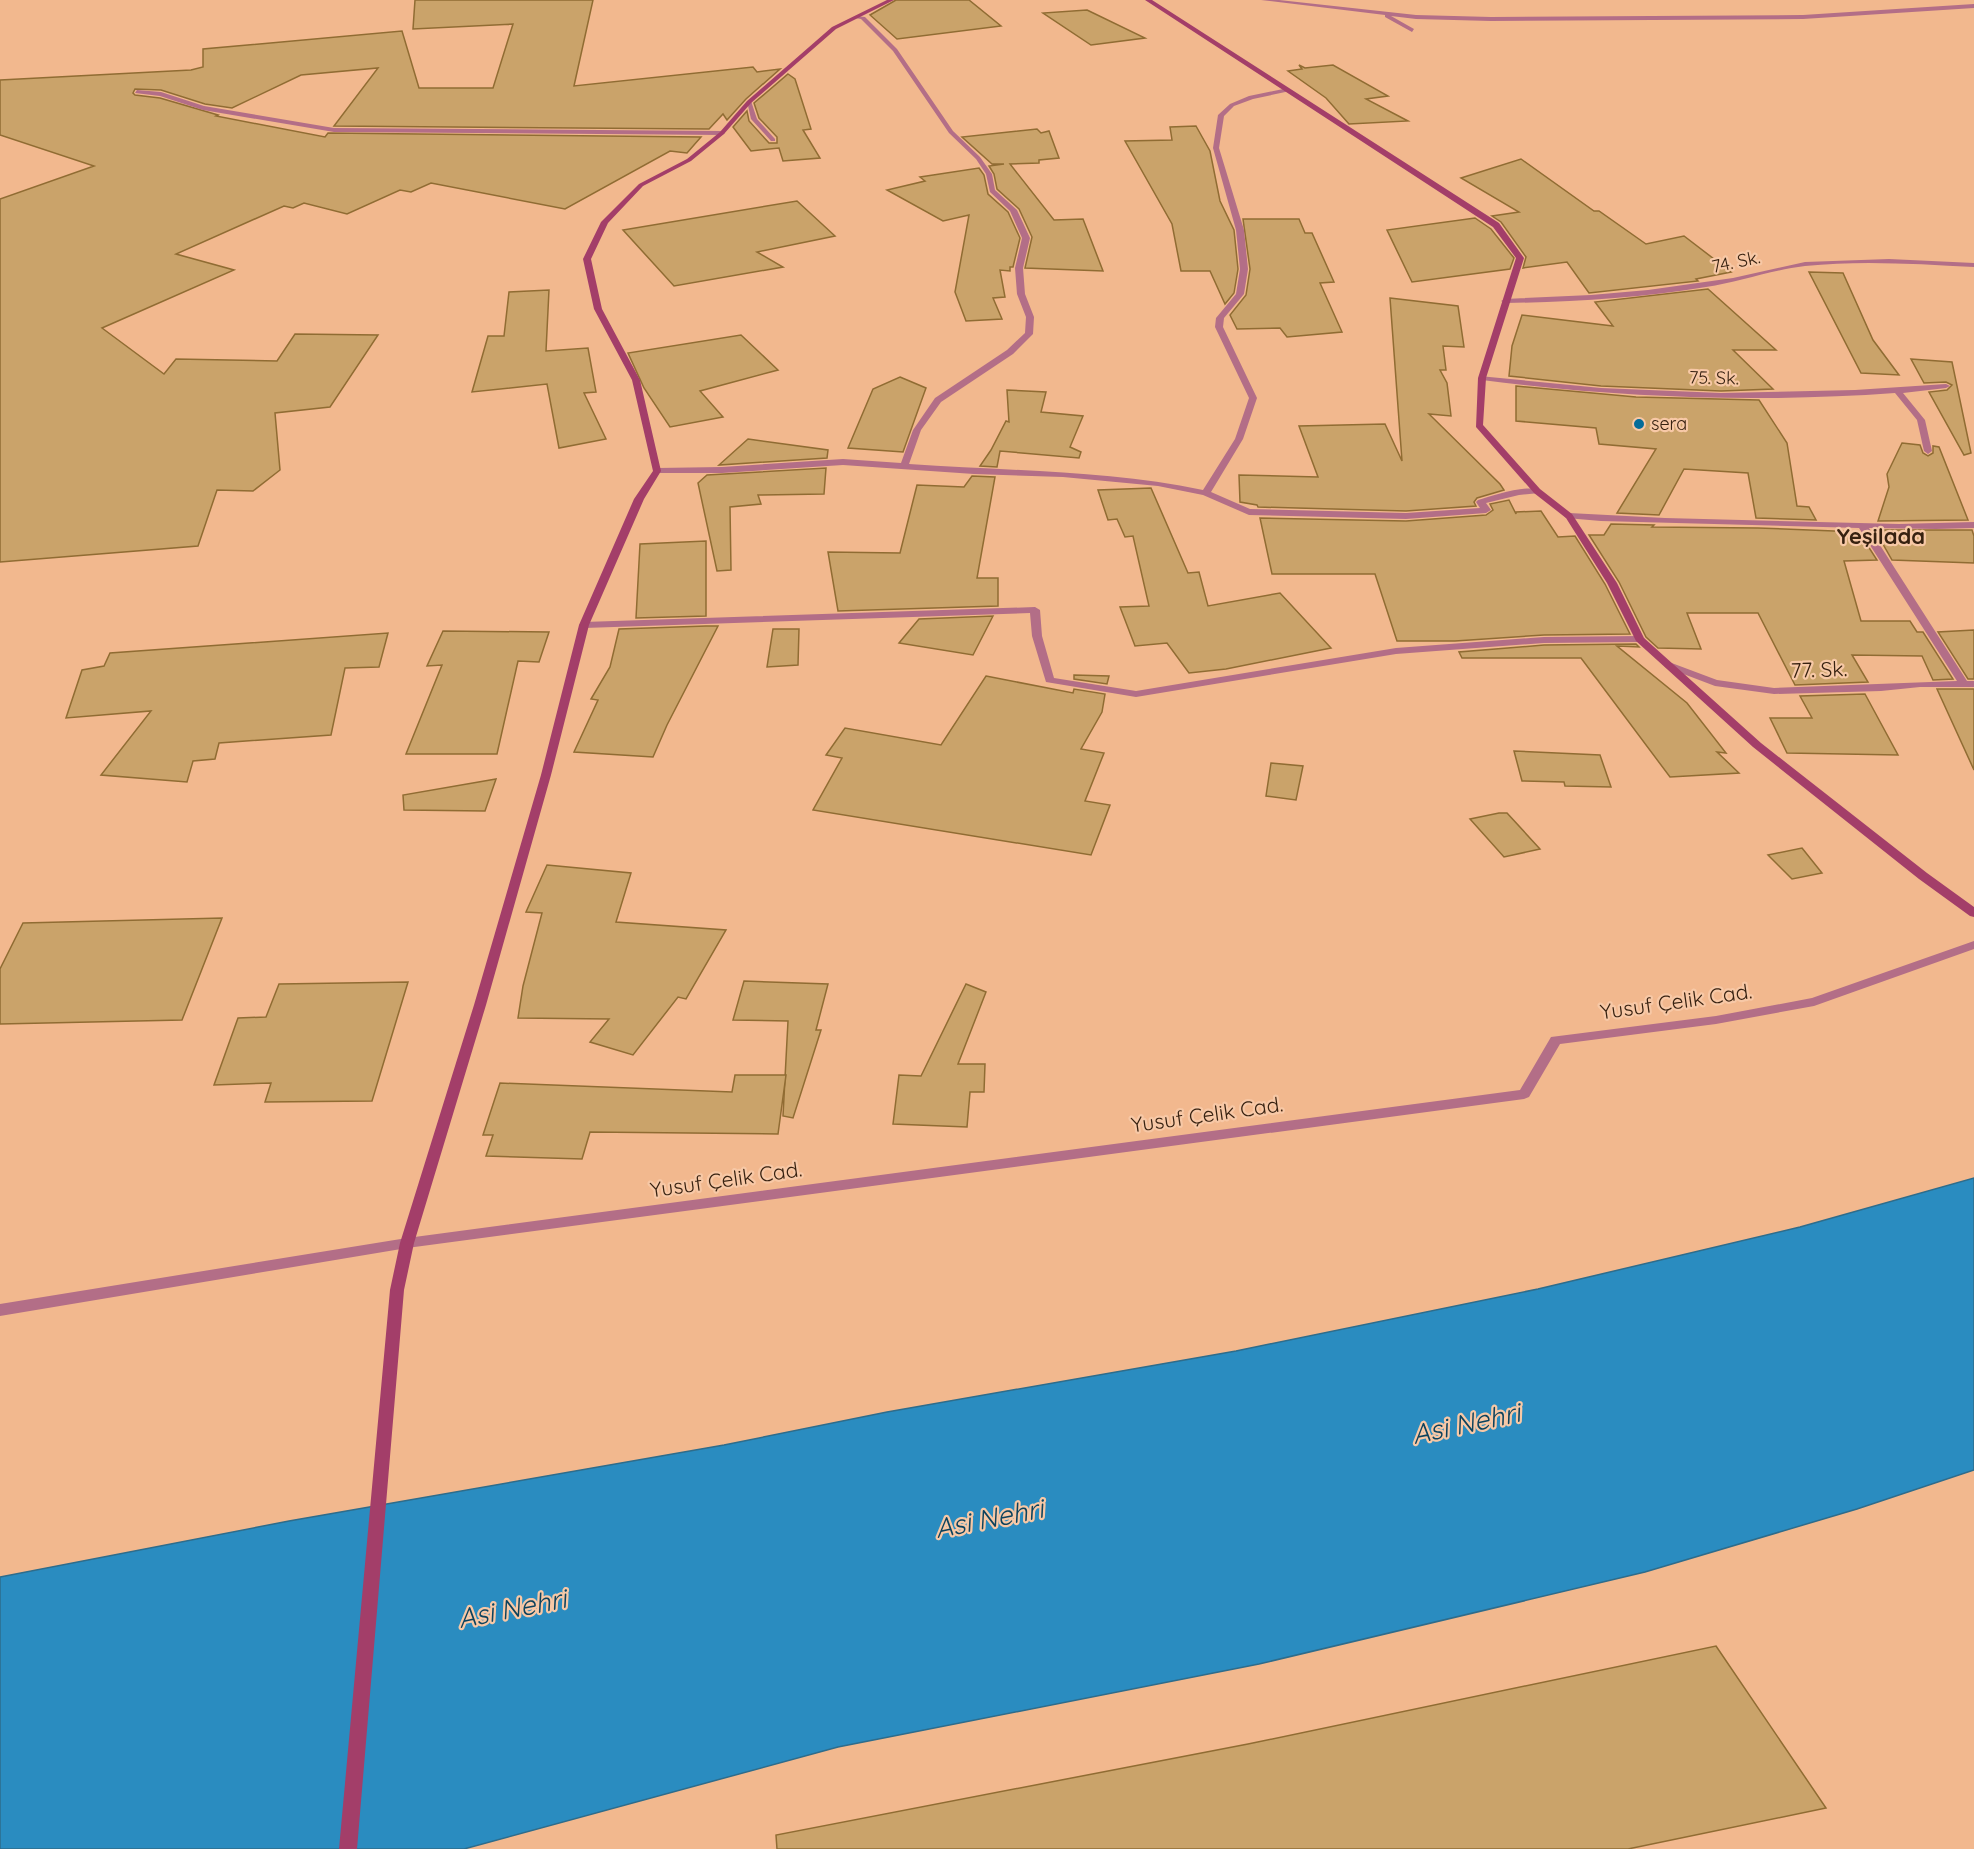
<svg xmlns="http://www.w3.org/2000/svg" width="1974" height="1849" font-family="Quicksand,sans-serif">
  <rect width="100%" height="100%" fill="#f2b88e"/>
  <polygon fill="#2a8cc0" stroke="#2e6c8b" stroke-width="1.5" points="1974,1178 1974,1470 1857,1509 1645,1572 1259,1664 838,1747 464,1849 0,1849 0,1577 289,1521 724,1445 887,1412 1236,1351 1538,1289 1800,1227"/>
  <g fill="#caa36a" stroke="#906c33" stroke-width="1.5">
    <polygon points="415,0 593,0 574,86 753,67 757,72 780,69 746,99 727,120 723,114 709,129 334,126 378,68 301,75 232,108 205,104 161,90 135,89 133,93 135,95 160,98 218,115 216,116 325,137 328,133 701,137 687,153 670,151 565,209 431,183 411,192 400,190 347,214 304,203 293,208 284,206 176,254 234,270 102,328 164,374 176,359 277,361 295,334 378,335 330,407 275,413 280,470 253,491 217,490 198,546 0,562 0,199 94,166 0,135 0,80 191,70 203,67 203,49 402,31 419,88 493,88 513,24 413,29"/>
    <polygon points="896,0 969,0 1001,26 897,39 870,15"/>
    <polygon points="1087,10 1145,38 1091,45 1043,13"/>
    <polygon points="1299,65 1305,68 1333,65 1388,96 1366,99 1408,121 1349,124 1326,98 1288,71 1302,69"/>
    <polygon points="788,74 795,79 811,129 803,130 820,158 783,161 779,148 751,151 733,127 747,111 749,121 769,143 777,143 777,137 759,118 754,103"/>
    <polygon points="1196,126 1210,151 1220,201 1234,230 1238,269 1234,293 1225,304 1210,271 1181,271 1172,224 1125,141 1172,140 1170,127"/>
    <polygon points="1037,129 1041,133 1049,131 1059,158 1039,160 1039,163 1010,164 1054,220 1083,219 1103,271 1025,268 1032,237 1019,209 997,189 994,174 989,166 1004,164 992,164 962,137"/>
    <polygon points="1521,159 1594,211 1599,211 1646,244 1684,236 1731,272 1696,279 1698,281 1589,293 1567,262 1523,268 1526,257 1501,222 1492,216 1519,212 1461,178"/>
    <polygon points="979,168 984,175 988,194 1008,212 1020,238 1013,267 1010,267 1010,271 1000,270 1005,297 993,298 1002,319 966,321 955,292 969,215 943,221 887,190 925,181 920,177"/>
    <polygon points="797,201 835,236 757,252 783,267 674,286 623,230"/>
    <polygon points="1475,218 1491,229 1514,258 1510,269 1412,282 1387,230"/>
    <polygon points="1243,219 1299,219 1305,233 1312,233 1334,282 1320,283 1342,332 1287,337 1280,328 1237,329 1230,315 1246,295 1250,269"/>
    <polygon points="1809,272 1843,273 1873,340 1899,375 1861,373"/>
    <polygon points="1708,289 1776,350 1733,350 1773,389 1721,391 1601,386 1509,376 1512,346 1522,315 1613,326 1595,302"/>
    <polygon points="549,290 546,351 588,348 596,392 584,393 606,439 559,448 547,384 472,392 488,336 504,336 509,292"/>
    <polygon points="1390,298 1458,306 1464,347 1443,346 1446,370 1440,370 1447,383 1451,416 1429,414 1500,484 1504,490 1477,498 1474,502 1476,506 1406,511 1258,507 1257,505 1240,502 1239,475 1318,477 1299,426 1385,424 1402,461"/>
    <polygon points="741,335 778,370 700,391 723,417 670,427 644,388 628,353"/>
    <polygon points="1911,359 1952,362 1971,453 1964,455 1929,392 1947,390 1952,385 1946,382 1924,383"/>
    <polygon points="900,377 926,388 903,452 848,448 873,389"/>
    <polygon points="1516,386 1636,397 1759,400 1787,443 1797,506 1809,507 1816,520 1756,518 1748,473 1684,469 1659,515 1617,513 1656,449 1599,444 1596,428 1516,421"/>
    <polygon points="1007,390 1046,392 1041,412 1083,416 1070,447 1081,452 1079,458 1000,451 997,467 980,466 991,450 1006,421 1009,422"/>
    <polygon points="748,439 828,450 827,458 719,465"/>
    <polygon points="1902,443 1920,445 1923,453 1928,456 1933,453 1933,446 1939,447 1968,520 1878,521 1889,487 1887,474"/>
    <polygon points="826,468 824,494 758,495 761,504 730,507 731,570 717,571 698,483 707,475"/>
    <polygon points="972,476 995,477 977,578 998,578 998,606 838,611 828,552 900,553 917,485 964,487"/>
    <polygon points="1151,488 1188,573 1199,572 1208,606 1280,593 1331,648 1226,669 1189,673 1167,643 1135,646 1120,607 1149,606 1133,536 1125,537 1117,519 1108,520 1098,490"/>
    <polygon points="1509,500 1516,514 1516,512 1541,511 1558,537 1575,536 1605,584 1630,634 1544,635 1455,641 1397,641 1375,574 1272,574 1260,518 1406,521 1486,515 1493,510 1490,504"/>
    <polygon points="1611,524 1654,525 1652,527 1758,528 1859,532 1877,560 1844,561 1861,621 1910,621 1917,632 1923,632 1953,679 1933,680 1922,656 1852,655 1868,682 1795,685 1758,613 1687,613 1701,649 1658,648 1646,637 1619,582 1589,535 1604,535"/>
    <polygon points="1875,530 1972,530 1974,536 1974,563 1892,560"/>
    <polygon points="706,541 706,616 636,618 640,544"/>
    <polygon points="993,616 973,655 899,643 919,619"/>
    <polygon points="706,626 718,626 667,725 653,757 574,752 598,700 591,699 610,667 619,629"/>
    <polygon points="773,629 799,629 798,665 767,667"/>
    <polygon points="1974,630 1974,679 1968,679 1938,632"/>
    <polygon points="443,631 549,632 539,662 518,661 497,754 406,754 442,665 427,666"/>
    <polygon points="388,633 379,667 345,668 331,735 219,743 215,759 193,761 187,782 101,775 151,711 66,718 82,670 104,666 110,653"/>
    <polygon points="1636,644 1639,647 1617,646 1687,703 1726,753 1717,752 1739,773 1670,777 1581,658 1462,658 1459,652 1544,645"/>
    <polygon points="1074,675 1109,676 1107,684 1074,679"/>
    <polygon points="986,676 1073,693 1074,689 1105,694 1102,712 1081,749 1104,753 1085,801 1110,805 1091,855 813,810 842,758 826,755 845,728 941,745"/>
    <polygon points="1937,689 1974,689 1974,770"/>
    <polygon points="1865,694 1898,755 1787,753 1770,718 1812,718 1800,696"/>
    <polygon points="1514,751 1600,755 1611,787 1565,786 1564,782 1522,781"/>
    <polygon points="1271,763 1303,766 1296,800 1266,796"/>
    <polygon points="496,779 485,811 404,810 403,795"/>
    <polygon points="1499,813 1507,813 1540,849 1504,857 1470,819"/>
    <polygon points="1802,848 1822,873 1792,879 1768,855"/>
    <polygon points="547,865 631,873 616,922 726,930 686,999 678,997 633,1055 590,1042 609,1019 518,1018 523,986 542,913 526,912"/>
    <polygon points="222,918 182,1020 0,1024 0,969 23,923"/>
    <polygon points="744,981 828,984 816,1030 821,1030 793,1118 783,1116 788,1021 733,1020"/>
    <polygon points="408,982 372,1101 265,1102 271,1083 214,1085 238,1018 266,1017 279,984"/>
    <polygon points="966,984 986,992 958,1064 985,1064 984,1092 970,1092 967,1127 893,1124 899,1075 921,1076"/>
    <polygon points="735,1075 786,1075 778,1134 590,1132 582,1159 486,1156 493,1135 483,1135 500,1083 732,1092"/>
    <polygon points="1716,1646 1826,1808 1628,1849 777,1849 776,1835 1248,1744"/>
  </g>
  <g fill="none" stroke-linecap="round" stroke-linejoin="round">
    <g fill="#b36e87" fill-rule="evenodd">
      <polygon points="1261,0 1279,0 1416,15 1491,17 1803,15 1974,4 1974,8 1803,19 1491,21 1416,19 1391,16 1414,29 1412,32 1385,17 1385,15"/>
      <path d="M855,16L865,17L897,49L953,131L980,157L992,174L995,190L1017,210L1030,238L1023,268L1025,294L1034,317L1033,334L1013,354L941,402L921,430L909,464C1008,471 1107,470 1203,490L1235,439L1249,398L1215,327L1216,318L1236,294L1240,269L1236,230L1213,148L1218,115L1230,104L1249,96L1288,88L1290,91L1253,99L1234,106L1224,116L1219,148L1244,230L1248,269L1244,294L1224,318L1223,327L1257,398L1243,439L1211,492L1250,509L1406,513L1480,508L1476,502L1478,500C1493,496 1529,483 1541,491L1540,493L1519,495L1486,503L1491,510L1486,513L1406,519L1249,515L1203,495L1158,486L1063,477L974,474L843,465L722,473H654V469L657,468L722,467L843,459L901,463L913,430L935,398L1007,350L1025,333L1026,317L1017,294L1015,268L1022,238L1010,211L990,192L986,174L976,159L949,133L893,51L861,19L855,18Z"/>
      <polygon points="137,90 161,92 204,106 334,128 722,131 725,133 722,135 334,132 203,110 160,96 135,93"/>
      <polygon points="747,101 751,101 757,119 775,139 775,141 771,141 751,119"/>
      <path d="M1889,259L1974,263V267C1918,264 1861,260 1805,266C1771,270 1739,282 1706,287C1639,298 1572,302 1505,303L1501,301L1505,299L1591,295L1648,290L1733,278L1805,262Z"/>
      <path d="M1479,376L1601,388L1721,393L1855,390L1946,384L1950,386L1946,388L1903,393L1925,420L1932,451L1928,454L1924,451L1917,420L1895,393C1757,403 1619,398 1482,380H1479Z"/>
      <polygon points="1569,513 1665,518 1899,524 1974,522 1974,528 1936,529 1869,528 1967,681 1974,681 1974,687 1920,687 1881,691 1774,694 1715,686 1665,667 1664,665 1669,662 1717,680 1774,688 1957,681 1859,528 1601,521 1566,518 1564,516"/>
      <polygon points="1035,607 1040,610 1042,636 1054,678 1136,691 1396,648 1544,637 1640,636 1645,639 1640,642 1544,643 1396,654 1136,697 1046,682 1032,636 1030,613 584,628 579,625 584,622"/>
      <polygon points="1974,941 1974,949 1814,1006 1716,1024 1560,1044 1529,1097 1524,1099 407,1248 0,1316 0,1304 407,1238 1520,1090 1551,1037 1716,1016 1812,998"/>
    </g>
    <g fill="#a33e69" fill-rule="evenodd">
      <polygon points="887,0 894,0 836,29 751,103 724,134 691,161 643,186 608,223 591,259 602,309 640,380 661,471 644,499 589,625 551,775 486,1005 414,1243 404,1290 357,1849 339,1849 390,1290 400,1243 474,1005 541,775 579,625 634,499 653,471 632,380 594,309 583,259 601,222 639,184 687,159 720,132 747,101 832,27"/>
      <polygon points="1145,0 1152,0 1499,223 1524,258 1486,378 1483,425 1540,489 1572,514 1617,583 1644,638 1761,743 1927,873 1974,907 1974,917 1970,916 1919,879 1753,747 1636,641 1607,583 1566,518 1534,493 1476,427 1478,378 1516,258 1493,227"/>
    </g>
  </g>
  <circle fill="#056c99" stroke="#f7c8a6" stroke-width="2" cx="1639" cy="424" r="6"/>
  <g text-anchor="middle" stroke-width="4.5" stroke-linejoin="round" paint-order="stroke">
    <g font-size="18" fill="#372110" stroke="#f7c8a6">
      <text transform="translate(1736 262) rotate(-12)" y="6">74. Sk.</text>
      <text transform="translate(1714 378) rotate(1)" y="6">75. Sk.</text>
    </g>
    <g font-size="18" fill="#372110" stroke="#f7c8a6" text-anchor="start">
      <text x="1651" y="430">sera</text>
    </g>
    <g font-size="21" fill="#372110" stroke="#f7c8a6">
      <text transform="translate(1819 670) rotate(-2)" y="7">77. Sk.</text>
      <text transform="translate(1676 1002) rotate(-8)" y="7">Yusuf Çelik Cad.</text>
      <text transform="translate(1207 1115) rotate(-8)" y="7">Yusuf Çelik Cad.</text>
      <text transform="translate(726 1180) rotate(-8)" y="7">Yusuf Çelik Cad.</text>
    </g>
    <g font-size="22" font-weight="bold" fill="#372110" stroke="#f7c8a6">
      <text x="1881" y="544">Yeşilada</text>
    </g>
    <g font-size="27" font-style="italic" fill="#0c425d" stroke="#f7c8a6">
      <text transform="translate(1466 1424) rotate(-12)" y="9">Asi Nehri</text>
      <text transform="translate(989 1519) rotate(-11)" y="9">Asi Nehri</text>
      <text transform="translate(512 1609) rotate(-11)" y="9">Asi Nehri</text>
    </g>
  </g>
</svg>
